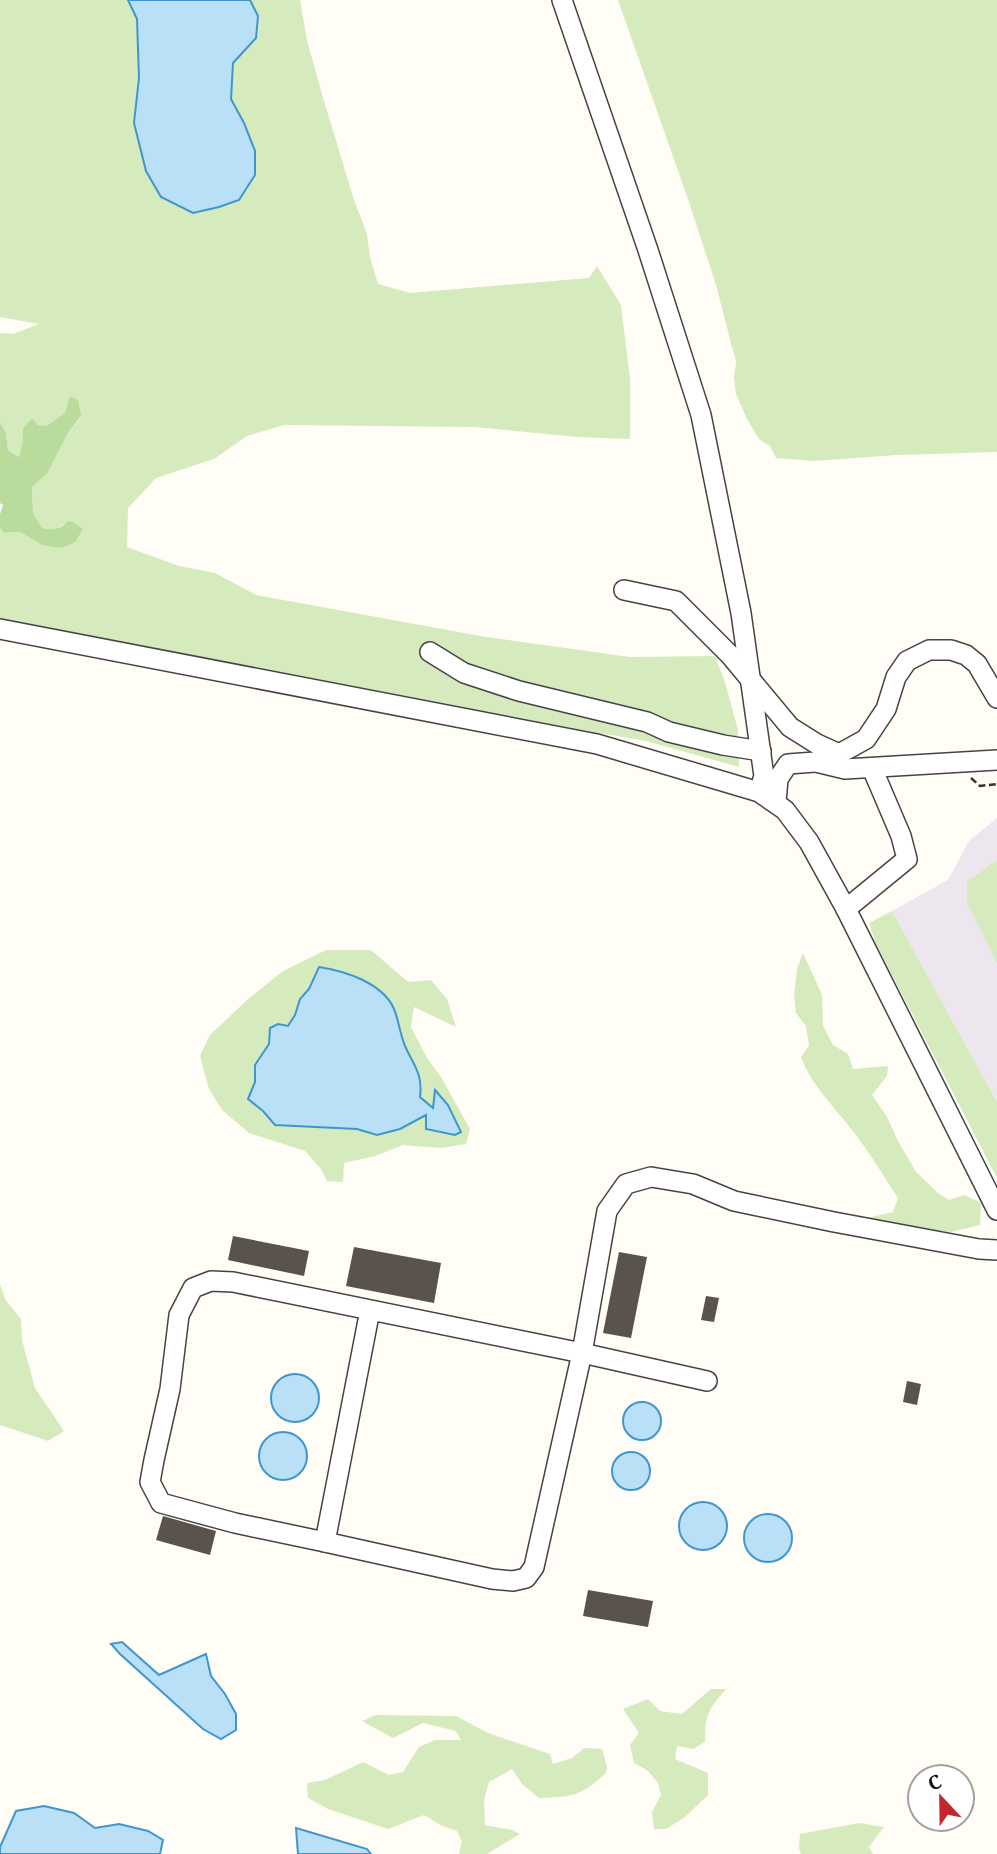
<svg xmlns="http://www.w3.org/2000/svg" width="997" height="1854" font-family="'Noto Serif',serif">
  <rect width="100%" height="100%" fill="#fffdf5"/>
  <polygon fill="#eee6ef" points="997,818 997,1102 892,911 948,880 969,841"/>
  <g fill="#d5ebbd" fill-rule="evenodd">
    <polygon points="0,0 128,0 137,19 139,78 134,123 244,123 231,99 233,63 256,38 258,16 250,0 300,0 307,40 321,91 354,200 367,234 370,257 378,284 410,293 589,278 597,266 621,305 630,379 630,439 578,437 475,427 284,425 247,436 214,459 156,478 128,508 127,547 179,566 215,573 256,595 486,637 630,657 715,656 725,682 738,730 739,767 646,741 449,707 0,622 0,528 4,533 20,532 42,545 67,522 55,530 42,528 33,513 32,487 47,474 69,431 81,417 65,413 47,427 38,425 32,418 23,428 23,441 20,457 8,450 6,433 0,422 0,333 13,334 39,324 0,317"/>
    <polygon points="618,0 997,0 997,452 897,455 814,461 776,458 770,446 759,439 747,419 736,394 734,377 736,362 716,285 689,202"/>
    <polygon points="997,860 997,963 967,903 967,882"/>
    <polygon points="892,911 997,1102 997,1178 875,942 869,923"/>
    <path d="M326,950H371L408,982L431,980L447,999L456,1027L414,1007L411,1027L427,1058L441,1077L470,1129L466,1144L441,1148L403,1145L375,1156L344,1163L343,1182L327,1181L321,1169L305,1151L249,1133L222,1110L209,1089L200,1056L210,1035L247,1000L283,971ZM319,968L400,1025L404,1043L422,1083L420,1097L433,1108L435,1091L455,1135L427,1115L400,1129L377,1135L357,1129L275,1125L263,1111L248,1099L255,1082V1065L269,1044L288,1026L295,1015L300,999L309,989Z"/>
    <path d="M803,953L822,995L823,1026L833,1045L848,1054L853,1069L888,1066L887,1076L872,1095L887,1117L898,1141L916,1172L938,1193L949,1200L964,1195L981,1203L980,1225L951,1232L878,1224L863,1219L893,1212L898,1198C884,1177 871,1154 855,1134C836,1108 812,1087 801,1057L809,1046L806,1026L796,1013L794,995L797,969Z"/>
    <polygon points="0,1284 6,1301 21,1319 22,1340 35,1388 64,1431 48,1441 0,1425"/>
    <path d="M711,1689H726C708,1710 705,1714 705,1742L693,1749L677,1746L675,1759L708,1773V1795L685,1817L666,1829H654L652,1812L661,1795L658,1783L648,1771L634,1763L630,1745L639,1733L623,1709L648,1699L660,1711L682,1714Z"/>
    <path d="M376,1715L456,1716L488,1733L550,1754L553,1764L572,1758L584,1748L602,1749L607,1767L606,1773C581,1796 573,1797 539,1798L522,1784L512,1769L489,1782L484,1800L485,1825L512,1830L520,1834L487,1854H459L462,1842L457,1831L442,1826L424,1815L388,1829L328,1809L308,1798L307,1783L325,1780L363,1762L389,1775L403,1772L419,1747L435,1740H461L456,1731L423,1723L393,1738L362,1721Z"/>
    <polygon points="859,1823 884,1827 869,1847 873,1854 801,1854 799,1848 800,1834"/>
  </g>
  <path fill="#b9dc9c" d="M70,396L78,400L81,416L69,431L47,474L32,487L33,513L42,528C43,528 54,530 55,529C72,525 62,514 83,529L75,542L62,548L42,545L20,532L4,533L0,528V514L3,505L0,503V422L6,433L8,450L19,457L23,441V428L32,418L38,425L47,426L65,413Z"/>
  <g fill="#b9e0f7" stroke="#3f96cf" stroke-width="2">
    <polygon points="128,0 250,0 258,16 256,38 233,63 231,99 244,123 255,151 255,175 239,200 219,207 193,213 161,197 146,171 134,123 139,78 137,19"/>
    <path d="M319,967C345,971 383,983 394,1009C399,1021 400,1034 405,1046C414,1066 423,1074 420,1097L433,1108L435,1090L448,1105L461,1132L455,1135L426,1129V1115L400,1129L377,1135L357,1129L275,1125L263,1111L248,1099L255,1082V1065L269,1044L270,1028L278,1024L288,1026L295,1015L300,999L309,989Z"/>
    <circle cx="295" cy="1398" r="24"/>
    <circle cx="642" cy="1421" r="19"/>
    <circle cx="283" cy="1456" r="24"/>
    <circle cx="631" cy="1471" r="19"/>
    <circle cx="703" cy="1526" r="24"/>
    <circle cx="768" cy="1538" r="24"/>
    <polygon points="122,1642 159,1675 206,1654 211,1676 225,1694 236,1714 236,1730 221,1739 203,1729 120,1654 111,1644"/>
    <polygon points="44,1806 74,1813 95,1828 119,1824 148,1831 163,1840 160,1854 0,1854 0,1847 16,1811"/>
    <polygon points="296,1828 367,1849 371,1854 298,1854"/>
  </g>
  <g fill="#5a524d">
    <polygon points="233,1236 309,1251 304,1276 228,1260"/>
    <polygon points="354,1247 441,1263 434,1303 346,1286"/>
    <polygon points="619,1252 647,1257 631,1338 603,1333"/>
    <polygon points="706,1296 719,1298 714,1322 701,1320"/>
    <polygon points="907,1381 921,1384 917,1405 903,1402"/>
    <polygon points="163,1516 216,1531 210,1555 156,1540"/>
    <polygon points="588,1590 653,1601 648,1627 583,1616"/>
  </g>
  <g fill="none" stroke-linecap="round" stroke-linejoin="round">
    <defs>
      <g id="minor">
        <polyline points="562,0 648,250 701,415 741,613 764,776 759,792"/>
        <polyline points="624,590 676,601 730,655 790,727 817,744 839,754"/>
        <polyline points="0,629 597,744 759,792 785,810 809,842 846,909 997,1210"/>
        <polyline points="430,652 464,673 519,691 647,722 669,732 723,745 761,751"/>
        <polyline points="816,762 845,769 997,760"/>
        <polyline points="776,802 778,779 788,764 815,762 839,754 866,739 886,709 896,677 907,661 929,650 951,650 966,655 977,664 997,698"/>
        <polyline points="846,909 907,859 901,836 872,768"/>
        <polyline points="370,1310 325,1542 235,1523 161,1503 150,1482 154,1460 170,1389 179,1315 193,1288 211,1281 233,1282 582,1353 707,1381"/>
        <polyline points="325,1542 492,1579 513,1581 526,1578 534,1567 582,1353 607,1211 626,1184 651,1177 693,1184 734,1201 834,1222 979,1249 997,1250"/>
      </g>
    </defs>
    <use href="#minor" stroke="#444" stroke-width="22"/>
    <polyline stroke="#333" stroke-width="2.5" stroke-dasharray="7 3.5" stroke-linecap="butt" points="971,778 980,786 997,784"/>
    <use href="#minor" stroke="#fff" stroke-width="19"/>
  </g>
  <g transform="translate(941 1798) rotate(338)"><circle r="33" fill="#ffffff" stroke="#a0a0a0" stroke-width="2"/>
  <path d="M0-5L12 26L0 18L-12 26Z" fill="#c4262e"/>
  <text y="-10" font-size="19" font-weight="bold" text-anchor="middle" fill="#111111">С</text>
  </g>
</svg>
